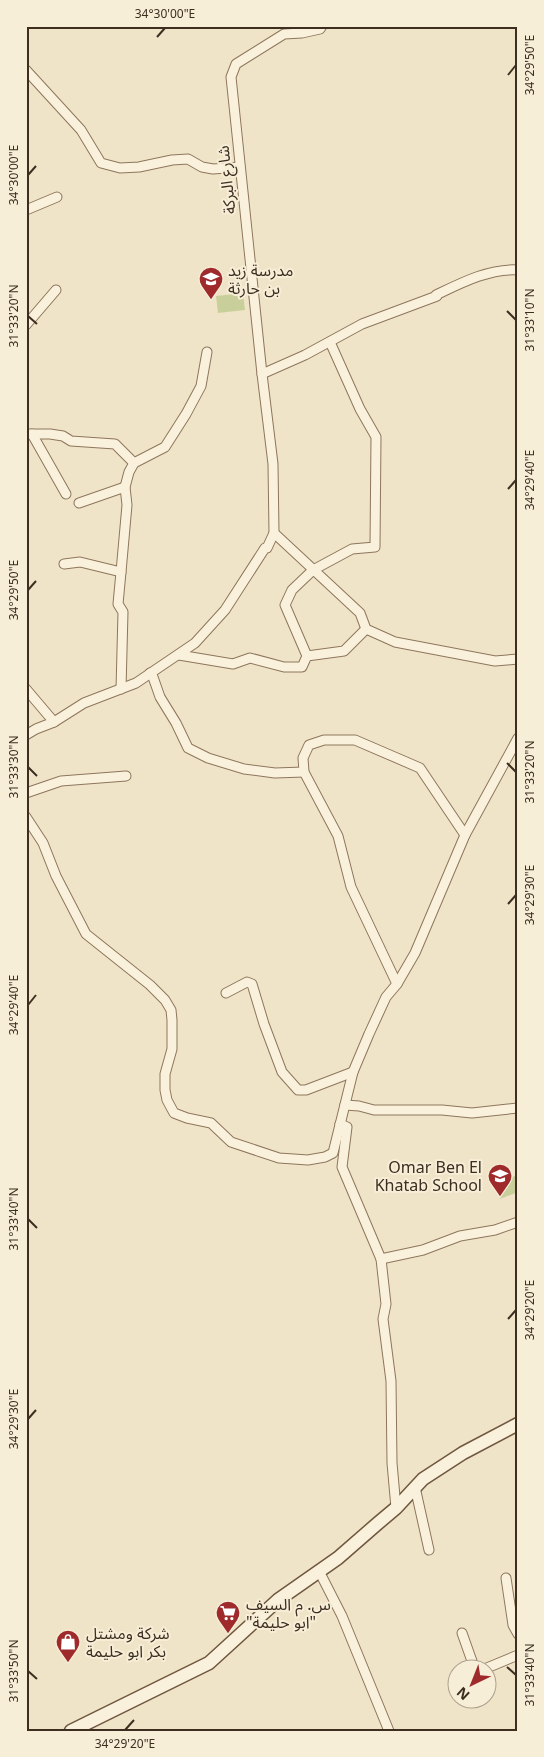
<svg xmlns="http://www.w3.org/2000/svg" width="544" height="1757" font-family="Georgia,'Noto Sans Arabic',serif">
  <rect width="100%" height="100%" fill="#f0e4c8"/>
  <g fill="#c9cf9b">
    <polygon points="243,293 245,310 218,313 216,296"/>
    <polygon points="518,1175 518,1192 500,1199 494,1183"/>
  </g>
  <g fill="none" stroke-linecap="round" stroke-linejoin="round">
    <defs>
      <g id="street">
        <polyline points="26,70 81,130 101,163 120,168 139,167 172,160 188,159 202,167 213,169 240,167"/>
        <polyline points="26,210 57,197"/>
        <polyline points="26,325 56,290"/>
        <path d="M262,374L305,355L362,324L437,296L436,295C461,283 490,268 518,270"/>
        <polyline points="26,434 50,434 63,436 71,441 115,444 134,463"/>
        <polyline points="32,434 66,494"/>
        <polyline points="79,503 125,487"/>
        <polyline points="274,533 360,613 366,629 395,642 495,661 518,659"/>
        <polyline points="64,564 80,562 121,572 127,505 125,487 129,472 134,463 165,447 186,414 201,386 207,352"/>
        <polyline points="121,572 118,604 123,612 121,689"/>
        <polyline points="179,655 233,664 250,658 284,667 302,667 307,656 344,651 366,629"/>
        <polyline points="307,656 285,605 292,590 313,570 352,549 375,547 376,437 360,409 330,342"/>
        <polyline points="150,673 153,677 160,697 176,723 188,748 208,758 244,769 275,773 304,772"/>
        <polyline points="26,689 54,722"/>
        <polyline points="26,735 36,729 54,722 84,703 136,683 195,643 225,610 265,548 267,548 274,533 273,464 262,374 231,77 236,64 284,34 302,33 320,29 322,26"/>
        <polyline points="26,793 61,781 126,776"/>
        <polyline points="26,817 43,843 56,876 86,934 150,985 165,1000 171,1010 172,1020 172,1049 165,1074 165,1090 167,1100 174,1113 187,1118 211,1123 231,1142 279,1158 308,1160 325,1157 333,1153 353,1072 369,1034 386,997 397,984 415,953 465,835 518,738"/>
        <polyline points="397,984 351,887 338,836 304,772 303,758 309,745 324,740 355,740 420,768 465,835"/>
        <polyline points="226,993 247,982 252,984 264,1024 282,1072 298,1090 306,1090 353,1072"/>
        <polyline points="345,1105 359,1106 374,1110 442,1110 472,1113 518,1108"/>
        <polyline points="340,1124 347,1127 342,1167 381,1259 386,1304 383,1319 391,1381 392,1463 396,1508"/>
        <polyline points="381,1259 423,1250 460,1236 495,1230 518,1222"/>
        <polyline points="415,1487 429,1550"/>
        <polyline points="319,1571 342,1616 389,1731"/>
        <polyline points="506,1578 513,1625 518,1634"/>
        <polyline points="462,1633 473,1664 479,1670"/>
        <polyline points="482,1670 518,1655"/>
      </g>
      <polyline id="secondary" points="71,1731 209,1663 278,1600 338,1558 377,1524 396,1508 423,1479 463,1453 518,1424"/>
    </defs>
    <use href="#street" stroke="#8d765c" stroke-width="11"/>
    <use href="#secondary" stroke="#6f573f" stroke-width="15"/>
    <use href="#street" stroke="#faf1dc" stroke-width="9"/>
    <use href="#secondary" stroke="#faf1dc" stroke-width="12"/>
  </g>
  <path fill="none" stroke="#3d2e20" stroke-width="2" d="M157,37L165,28M508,75L516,65M28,175L36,166M507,311L516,320M28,316L37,324M508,489L516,480M28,590L36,581M507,763L516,772M28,767L37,776M508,904L516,895M28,1005L36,995M28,1219L37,1228M508,1319L516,1310M28,1419L36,1410M507,1667L516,1675M28,1671L37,1679M125,1730L134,1720"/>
  <defs>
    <symbol id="school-pin" viewBox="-11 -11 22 30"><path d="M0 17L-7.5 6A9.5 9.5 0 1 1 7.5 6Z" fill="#9e2a2b" stroke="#f7eed8"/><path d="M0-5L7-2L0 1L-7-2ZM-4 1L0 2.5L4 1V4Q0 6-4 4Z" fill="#fff"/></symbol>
    <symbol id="supermarket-pin" viewBox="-11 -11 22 30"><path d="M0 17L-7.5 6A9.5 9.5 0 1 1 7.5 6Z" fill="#9e2a2b" stroke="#f7eed8"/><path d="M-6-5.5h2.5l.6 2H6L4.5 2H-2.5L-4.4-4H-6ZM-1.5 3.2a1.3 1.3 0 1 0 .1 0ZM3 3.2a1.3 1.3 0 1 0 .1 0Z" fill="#fff"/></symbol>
    <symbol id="shop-pin" viewBox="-11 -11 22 30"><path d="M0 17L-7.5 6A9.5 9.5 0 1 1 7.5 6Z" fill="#9e2a2b" stroke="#f7eed8"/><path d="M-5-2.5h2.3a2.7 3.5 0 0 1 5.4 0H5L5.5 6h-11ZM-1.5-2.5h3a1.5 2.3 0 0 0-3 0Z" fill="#fff"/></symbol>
  </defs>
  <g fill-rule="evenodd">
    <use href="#school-pin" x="197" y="265" width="28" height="38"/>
    <use href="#school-pin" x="486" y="1162" width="28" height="38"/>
    <use href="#supermarket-pin" x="214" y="1599" width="28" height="38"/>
    <use href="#shop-pin" x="54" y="1628" width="28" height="38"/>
  </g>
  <g text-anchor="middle" stroke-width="4" stroke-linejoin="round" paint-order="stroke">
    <g font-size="16" fill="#3d2e20" stroke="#f7eed8">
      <text transform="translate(226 180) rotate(-96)" y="6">شارع البركة</text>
    </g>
    <g font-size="16" fill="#3d2e20" stroke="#f7eed8" text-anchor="start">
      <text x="228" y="276">مدرسة زيد<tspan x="228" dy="18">بن حارثة</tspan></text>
      <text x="482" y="1173" text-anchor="end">Omar Ben El<tspan x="482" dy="18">Khatab School</tspan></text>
      <text x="246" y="1610">س. م السيف<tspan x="246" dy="18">"ابو حليمة"</tspan></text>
      <text x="86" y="1639">شركة ومشتل<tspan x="86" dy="18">بكر ابو حليمة</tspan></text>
    </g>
  </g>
  <rect width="544" height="1757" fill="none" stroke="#f7eed8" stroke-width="55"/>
  <g transform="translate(472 1684) rotate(223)"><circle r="24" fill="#f7eed8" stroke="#ada18e"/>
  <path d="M0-4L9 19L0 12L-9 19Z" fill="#9e2a2b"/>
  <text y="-8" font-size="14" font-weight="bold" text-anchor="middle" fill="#3d2e20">N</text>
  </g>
  <rect x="28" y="28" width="488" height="1702" fill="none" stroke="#3d2e20" stroke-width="2"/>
  <g font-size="12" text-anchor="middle" fill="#3d2e20">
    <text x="165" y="18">34°30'00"E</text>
    <text transform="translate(530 65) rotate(-90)" y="4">34°29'50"E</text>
    <text transform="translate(14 175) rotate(-90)" y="4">34°30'00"E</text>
    <text transform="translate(14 316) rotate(-90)" y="4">31°33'20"N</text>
    <text transform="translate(530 320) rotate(-90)" y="4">31°33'10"N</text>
    <text transform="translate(530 480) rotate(-90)" y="4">34°29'40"E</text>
    <text transform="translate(14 590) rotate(-90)" y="4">34°29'50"E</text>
    <text transform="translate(14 767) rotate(-90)" y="4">31°33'30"N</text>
    <text transform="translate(530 772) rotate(-90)" y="4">31°33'20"N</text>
    <text transform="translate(530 895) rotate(-90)" y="4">34°29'30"E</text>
    <text transform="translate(14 1005) rotate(-90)" y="4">34°29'40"E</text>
    <text transform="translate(14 1219) rotate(-90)" y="4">31°33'40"N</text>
    <text transform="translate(530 1310) rotate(-90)" y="4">34°29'20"E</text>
    <text transform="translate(14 1419) rotate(-90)" y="4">34°29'30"E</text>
    <text transform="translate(14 1671) rotate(-90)" y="4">31°33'50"N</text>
    <text transform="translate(530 1675) rotate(-90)" y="4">31°33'40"N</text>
    <text x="125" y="1748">34°29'20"E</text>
  </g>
</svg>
